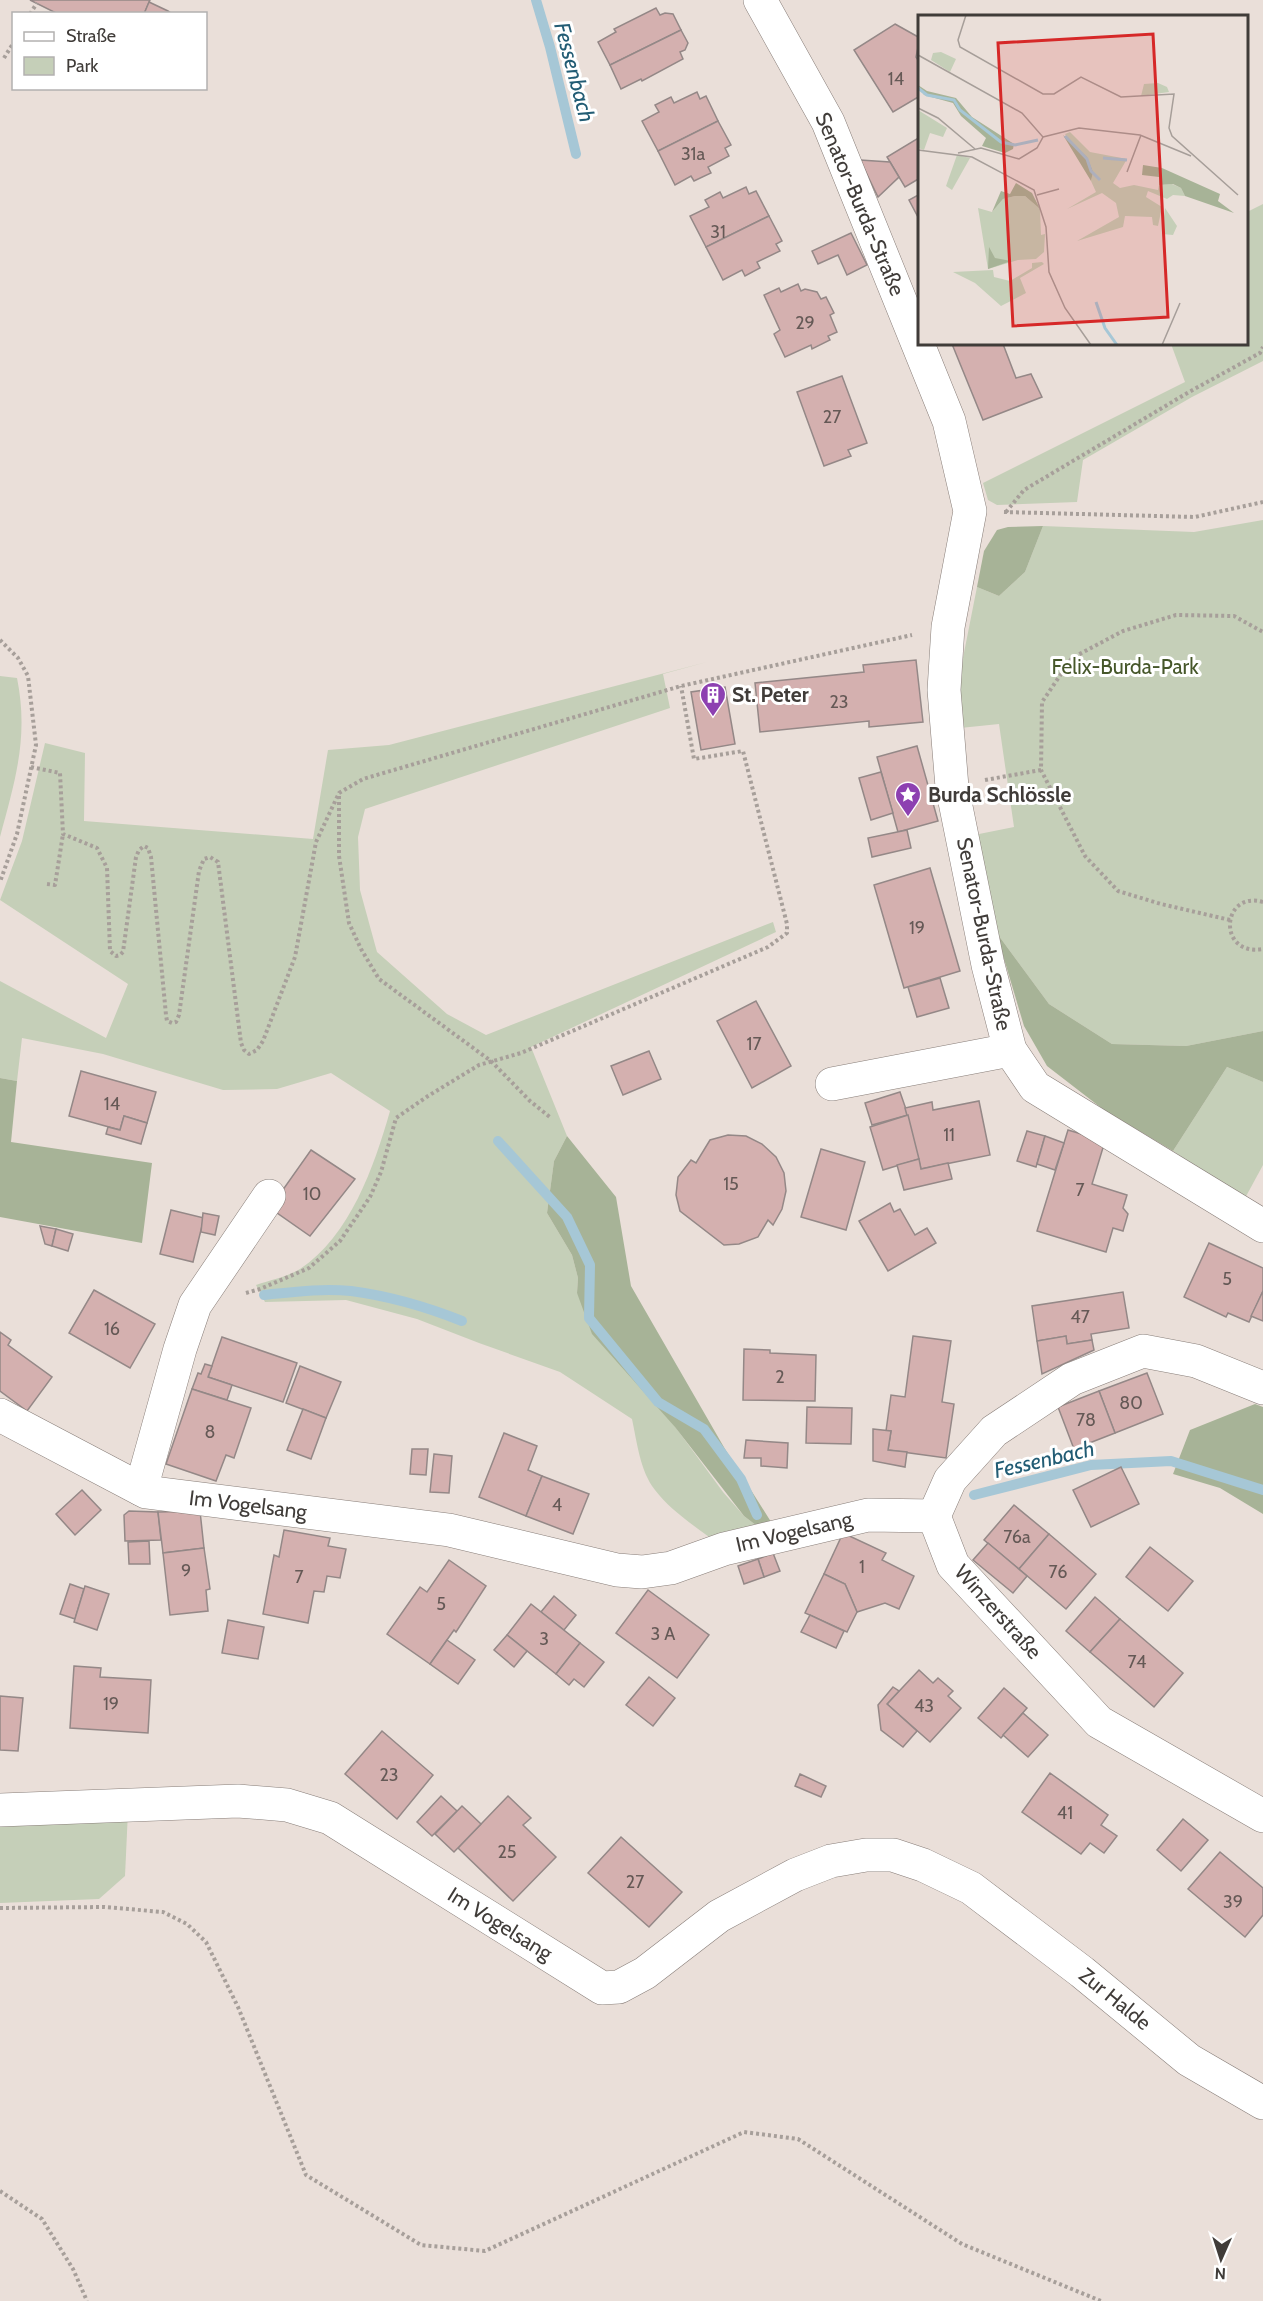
<svg xmlns="http://www.w3.org/2000/svg" width="1263" height="2301" font-family="Cabin,sans-serif">
  <rect width="100%" height="100%" fill="#eadfd9"/>
  <g fill="#c5cfb8">
    <polygon points="1263,204 1263,361 1192,397 1083,460 1077,502 997,505 988,500 983,483 1185,382 1171,344 1246,344 1247,212"/>
    <polygon points="1263,520 1263,1031 1186,1046 1112,1044 1049,1004 996,932 974,835 1014,827 999,724 960,728 961,668 977,587 999,596 1025,572 1043,526 1194,532"/>
    <path d="M707,662L663,674L670,708L365,809L358,837L360,890L377,952L447,1014L486,1035L773,922L776,932L531,1047L567,1136L554,1161L547,1213L572,1255L578,1278L577,1293L723,1492L744,1516L761,1529L716,1542C696,1527 671,1511 655,1490C640,1471 637,1442 632,1419L560,1372L479,1343L417,1319L346,1300L265,1302L256,1285C270,1280 287,1277 300,1269C350,1236 374,1167 390,1111L331,1073L277,1089L223,1090L103,1054L22,1038L17,1081L0,1078V981L106,1038L128,984L0,900L22,841L45,743L85,753L84,821L313,839L328,750L389,745Z"/>
    <path d="M0,676L17,678C29,737 15,781 0,837Z"/>
    <polygon points="1227,1067 1263,1082 1263,1165 1244,1200 1173,1151"/>
    <polygon points="128,1811 125,1876 99,1899 0,1903 0,1818"/>
  </g>
  <g fill="#a7b397">
    <polygon points="1043,526 1025,572 999,596 977,587 984,551 997,530 1008,527"/>
    <polygon points="996,932 1049,1004 1112,1044 1186,1046 1263,1031 1263,1082 1227,1067 1173,1151 1104,1110 1047,1066 1024,1026"/>
    <polygon points="0,1078 17,1081 11,1142 152,1163 142,1243 0,1217"/>
    <polygon points="567,1136 616,1197 631,1286 725,1449 773,1525 761,1529 744,1516 675,1427 592,1334 577,1293 578,1278 572,1255 547,1213 554,1161"/>
    <polygon points="1255,1404 1263,1407 1263,1514 1220,1488 1173,1474 1190,1430"/>
  </g>
  <g fill="none" stroke-linecap="round" stroke-linejoin="round">
    <g stroke="#a6c7d6" stroke-width="10">
      <polyline points="536,0 550,47 576,154"/>
      <polyline points="498,1141 567,1217 590,1265 589,1318 658,1402 704,1429 741,1479 757,1515"/>
      <path d="M264,1295C293,1292 322,1288 351,1291C389,1296 427,1307 462,1321"/>
      <polyline points="974,1495 1091,1465 1171,1461 1263,1490"/>
    </g>
  </g>
  <g fill="#d4b0af" stroke="#948887" stroke-width="1.5">
    <polygon points="30,0 150,0 144,14 58,14"/>
    <polygon points="149,2 168,11 172,14 144,14"/>
    <polygon points="656,8 660,15 665,13 673,14 681,30 610,65 598,42 616,32 614,29"/>
    <polygon points="895,24 920,38 916,57 920,63 920,96 893,112 854,50"/>
    <polygon points="681,30 688,43 685,50 680,52 683,59 642,81 641,79 621,89 610,65"/>
    <polygon points="697,92 700,99 706,96 718,121 658,151 642,121 659,112 655,105 671,97 674,103"/>
    <polygon points="718,121 731,145 725,148 729,156 708,167 711,173 694,181 691,176 675,185 658,151"/>
    <polygon points="920,137 920,178 905,187 887,157"/>
    <polygon points="860,160 890,162 899,177 878,197"/>
    <polygon points="746,187 749,194 756,191 769,216 706,247 690,216 709,207 705,200 720,192 723,198"/>
    <polygon points="920,194 920,218 919,219 909,200"/>
    <polygon points="769,216 782,241 776,244 780,251 757,262 760,268 745,276 742,270 723,280 706,247"/>
    <polygon points="851,233 867,265 847,275 838,255 818,264 812,251"/>
    <polygon points="798,284 801,291 805,289 817,292 821,299 826,297 834,313 830,315 837,332 828,336 830,340 812,349 811,345 785,357 774,334 780,330 764,295 779,288 781,292"/>
    <polygon points="952,344 1003,344 1016,378 1031,374 1042,397 983,420"/>
    <polygon points="842,376 867,443 848,450 851,456 824,466 797,392"/>
    <polygon points="916,660 923,722 869,727 869,721 760,732 755,683 864,672 863,665"/>
    <polygon points="725,687 735,744 701,750 691,692"/>
    <polygon points="917,746 938,821 898,832 877,757"/>
    <polygon points="881,772 893,813 871,820 859,778"/>
    <polygon points="907,830 911,848 872,857 868,838"/>
    <polygon points="930,868 960,971 904,988 874,885"/>
    <polygon points="940,978 949,1008 917,1017 908,987"/>
    <polygon points="756,1001 791,1066 752,1088 717,1021"/>
    <polygon points="649,1051 661,1079 623,1095 611,1066"/>
    <polygon points="81,1071 156,1092 147,1123 124,1116 120,1130 69,1116"/>
    <polygon points="900,1092 908,1115 872,1125 865,1103"/>
    <polygon points="979,1101 990,1155 921,1169 905,1108 932,1102 933,1110"/>
    <polygon points="908,1115 919,1159 883,1170 870,1127"/>
    <polygon points="124,1116 147,1123 141,1144 106,1134 108,1127 120,1130"/>
    <polygon points="1068,1130 1105,1141 1092,1184 1127,1195 1123,1208 1128,1214 1123,1231 1113,1228 1106,1252 1037,1231"/>
    <polygon points="1027,1131 1045,1136 1036,1167 1017,1161"/>
    <polygon points="728,1135 746,1136 762,1144 776,1157 784,1173 786,1191 782,1209 773,1225 768,1220 758,1237 739,1244 724,1245 680,1211 676,1195 678,1177 691,1160 696,1163 710,1140"/>
    <polygon points="1045,1136 1064,1143 1055,1170 1037,1164"/>
    <polygon points="821,1149 865,1162 846,1230 801,1217"/>
    <polygon points="311,1150 355,1179 310,1236 270,1208"/>
    <polygon points="919,1159 921,1169 948,1163 952,1179 904,1190 897,1165"/>
    <polygon points="890,1203 894,1212 900,1209 915,1235 927,1228 936,1243 888,1271 859,1221"/>
    <polygon points="171,1210 204,1218 193,1262 160,1254"/>
    <polygon points="203,1213 219,1216 215,1235 201,1232"/>
    <polygon points="40,1226 56,1229 52,1246 45,1244"/>
    <polygon points="56,1229 73,1234 68,1251 52,1246"/>
    <polygon points="1209,1243 1263,1268 1263,1291 1249,1322 1228,1313 1226,1317 1184,1297"/>
    <polygon points="94,1290 155,1324 130,1368 69,1333"/>
    <polygon points="1263,1291 1263,1321 1251,1316"/>
    <polygon points="1123,1292 1129,1328 1091,1334 1092,1340 1067,1344 1066,1336 1037,1341 1032,1306"/>
    <polygon points="0,1332 11,1340 8,1345 52,1377 27,1411 0,1391"/>
    <polygon points="913,1336 951,1341 942,1402 954,1404 946,1458 888,1450 891,1431 886,1431 891,1395 905,1397"/>
    <polygon points="1066,1336 1067,1344 1092,1340 1094,1350 1042,1374 1037,1341"/>
    <polygon points="222,1337 297,1363 283,1402 208,1377"/>
    <polygon points="744,1349 770,1350 770,1353 816,1355 815,1401 743,1400"/>
    <polygon points="205,1364 212,1366 208,1377 232,1385 227,1400 192,1389 198,1373 201,1374"/>
    <polygon points="300,1366 341,1382 326,1418 286,1403"/>
    <polygon points="1147,1373 1163,1414 1115,1433 1099,1391"/>
    <polygon points="192,1389 251,1408 234,1458 226,1455 216,1481 166,1464"/>
    <polygon points="1099,1391 1115,1433 1074,1449 1058,1407"/>
    <polygon points="807,1407 852,1408 851,1444 806,1443"/>
    <polygon points="303,1409 326,1418 311,1459 287,1450"/>
    <polygon points="873,1429 891,1431 888,1450 907,1452 905,1467 873,1461"/>
    <polygon points="504,1433 537,1446 528,1470 542,1476 526,1516 479,1497"/>
    <polygon points="746,1440 788,1443 787,1468 761,1466 761,1458 744,1458"/>
    <polygon points="412,1449 428,1449 426,1475 410,1474"/>
    <polygon points="434,1454 452,1456 449,1493 430,1492"/>
    <polygon points="1121,1467 1139,1504 1091,1527 1073,1490"/>
    <polygon points="542,1476 589,1494 573,1534 526,1516"/>
    <polygon points="82,1490 101,1510 75,1535 56,1514"/>
    <polygon points="1014,1505 1049,1534 1019,1569 984,1540"/>
    <polygon points="129,1511 158,1512 161,1540 125,1541 124,1515"/>
    <polygon points="200,1511 204,1548 163,1553 158,1512"/>
    <polygon points="284,1530 330,1538 328,1546 346,1549 340,1578 327,1576 324,1592 314,1591 308,1623 263,1614 274,1555 279,1557"/>
    <polygon points="843,1533 886,1553 882,1560 914,1576 899,1609 885,1603 857,1612 845,1584 824,1574"/>
    <polygon points="1049,1534 1096,1574 1066,1609 1019,1569"/>
    <polygon points="149,1541 150,1564 129,1564 128,1542"/>
    <polygon points="988,1543 1027,1576 1013,1593 973,1560"/>
    <polygon points="1150,1547 1193,1581 1168,1611 1126,1577"/>
    <polygon points="204,1548 210,1589 206,1590 208,1611 170,1615 163,1553"/>
    <polygon points="773,1553 780,1571 764,1577 758,1559"/>
    <polygon points="758,1559 764,1577 744,1584 738,1566"/>
    <polygon points="449,1560 486,1586 456,1632 454,1630 430,1664 387,1634 420,1587 427,1592"/>
    <polygon points="824,1574 845,1584 857,1612 847,1632 805,1613"/>
    <polygon points="70,1584 84,1589 75,1619 60,1614"/>
    <polygon points="85,1586 109,1594 97,1630 74,1622"/>
    <polygon points="648,1590 709,1635 677,1678 616,1633"/>
    <polygon points="554,1596 576,1615 564,1630 541,1612"/>
    <polygon points="1095,1597 1120,1619 1090,1652 1066,1631"/>
    <polygon points="531,1604 580,1643 556,1674 507,1635"/>
    <polygon points="810,1615 844,1631 836,1648 801,1632"/>
    <polygon points="1120,1619 1183,1673 1154,1707 1090,1652"/>
    <polygon points="228,1620 264,1627 258,1659 222,1653"/>
    <polygon points="507,1635 527,1651 514,1667 494,1650"/>
    <polygon points="447,1640 475,1660 458,1684 430,1664"/>
    <polygon points="580,1643 604,1662 584,1687 574,1679 569,1685 556,1674"/>
    <polygon points="74,1666 101,1668 100,1677 151,1680 148,1733 70,1728"/>
    <polygon points="919,1670 933,1683 938,1678 953,1691 948,1696 961,1708 930,1742 887,1704"/>
    <polygon points="649,1677 675,1698 653,1726 626,1705"/>
    <polygon points="893,1687 899,1691 887,1704 917,1731 903,1747 881,1730 878,1705"/>
    <polygon points="1004,1688 1027,1708 1001,1738 978,1718"/>
    <polygon points="0,1696 23,1698 18,1751 0,1750"/>
    <polygon points="1023,1713 1048,1735 1028,1757 1003,1735"/>
    <polygon points="382,1731 433,1775 397,1819 345,1774"/>
    <polygon points="1050,1773 1108,1815 1101,1825 1117,1836 1104,1853 1090,1843 1081,1854 1022,1812"/>
    <polygon points="800,1774 826,1786 821,1797 795,1786"/>
    <polygon points="441,1796 457,1811 432,1836 417,1822"/>
    <polygon points="508,1796 531,1818 523,1825 556,1857 513,1901 458,1848"/>
    <polygon points="462,1806 481,1824 454,1852 435,1834"/>
    <polygon points="1183,1819 1208,1840 1181,1871 1157,1850"/>
    <polygon points="621,1837 682,1892 649,1927 588,1873"/>
    <polygon points="1220,1852 1263,1888 1263,1915 1245,1937 1188,1889"/>
  </g>
  <g fill="none" stroke-linecap="round" stroke-linejoin="round">
    <defs>
      <g id="minor">
        <polyline points="760,0 828,122 949,421 970,511 948,627 944,690 952,787 988,965 1010,1050 1035,1087 1263,1226"/>
        <polyline points="832,1084 1010,1050"/>
        <polyline points="1263,1388 1196,1361 1143,1351 1072,1379 994,1431 950,1480 934,1516 953,1565 1099,1722 1263,1816"/>
        <polyline points="0,1415 146,1492 449,1530 617,1570 642,1572 671,1568 724,1549 868,1515 934,1516"/>
        <polyline points="141,1489 180,1349 195,1305 269,1196"/>
        <polyline points="0,1810 238,1801 287,1805 330,1818 602,1988 619,1987 645,1973 719,1916 795,1875 831,1861 866,1855 893,1855 923,1865 971,1888 1082,1972 1189,2060 1263,2103"/>
      </g>
    </defs>
    <use href="#minor" stroke="#887e79" stroke-width="34"/>
    <g stroke="#a79f9a" stroke-width="4" stroke-dasharray="3 3" stroke-linecap="butt">
      <polyline points="30,14 37,3"/>
      <polyline points="4,58 14,42"/>
      <polyline points="1004,512 1195,517 1263,502"/>
      <polyline points="1006,512 1024,490 1189,392 1260,353 1263,347"/>
      <polyline points="0,640 18,658 28,676 36,745 17,834 0,882"/>
      <polyline points="31,767 60,773 63,834 97,848 107,868 110,951 116,956 120,955 123,952 136,857 139,850 144,846 148,848 151,857 166,1015 167,1021 172,1023 176,1022 179,1015 199,871 204,859 210,857 218,862 241,1043 244,1050 249,1054 257,1050 263,1041 295,957 316,842 339,793 363,779 681,686 912,635"/>
      <polyline points="985,780 1041,770"/>
      <polyline points="339,796 339,856 349,923 361,949 379,979 491,1061 530,1101 551,1118"/>
      <polyline points="47,884 55,885 63,834"/>
      <path d="M1263,902C1221,890 1217,957 1263,949"/>
      <polyline points="1230,920 1161,904 1118,891 1085,856 1041,770 1042,702 1072,658 1123,631 1176,615 1234,616 1263,632"/>
      <polyline points="246,1293 260,1289 309,1268 340,1241 370,1197 381,1172 396,1118 428,1096 479,1065 521,1053 768,947 787,933 787,924 743,751 694,759 681,686"/>
      <polyline points="0,1908 104,1907 163,1912 187,1924 206,1942 238,2007 306,2175 421,2245 485,2251 744,2132 798,2139 962,2244 1101,2301"/>
      <polyline points="0,2191 42,2219 73,2269 87,2301"/>
    </g>
    <use href="#minor" stroke="#fff" stroke-width="33"/>
  </g>
  <defs>
    <symbol id="building-pin" viewBox="-11 -11 22 30"><path d="M0 17L-7.5 6A9.5 9.5 0 1 1 7.5 6Z" fill="#8d40b1" stroke="#fff"/><path d="M-4-6H4V6H1V3H-1V6H-4ZM-2.5-4.3h1.7v1.8h-1.7ZM.8-4.3h1.7v1.8H.8ZM-2.5-1h1.7V.8h-1.7ZM.8-1h1.7V.8H.8Z" fill="#fff"/></symbol>
    <symbol id="sight-pin" viewBox="-11 -11 22 30"><path d="M0 17L-7.5 6A9.5 9.5 0 1 1 7.5 6Z" fill="#8d40b1" stroke="#fff"/><path d="M0-6L1.8-2.2L6-1.7L2.9 1.2L3.7 5.4L0 3.3L-3.7 5.4L-2.9 1.2L-6-1.7L-1.8-2.2Z" fill="#fff"/></symbol>
  </defs>
  <g fill-rule="evenodd">
    <use href="#building-pin" x="698" y="680" width="30" height="40"/>
    <use href="#sight-pin" x="893" y="780" width="30" height="40"/>
  </g>
  <g text-anchor="middle" stroke-width="6" stroke-linejoin="round" paint-order="stroke">
    <g font-size="18" fill="#655956">
      <text x="896" y="85">14</text>
      <text x="693" y="160">31a</text>
      <text x="718" y="238">31</text>
      <text x="805" y="329">29</text>
      <text x="832" y="423">27</text>
      <text x="839" y="708">23</text>
      <text x="917" y="934">19</text>
      <text x="754" y="1050">17</text>
      <text x="112" y="1110">14</text>
      <text x="949" y="1141">11</text>
      <text x="731" y="1190">15</text>
      <text x="1080" y="1196">7</text>
      <text x="312" y="1200">10</text>
      <text x="1227" y="1285">5</text>
      <text x="1080" y="1323">47</text>
      <text x="112" y="1335">16</text>
      <text x="780" y="1383">2</text>
      <text x="1131" y="1409">80</text>
      <text x="1086" y="1426">78</text>
      <text x="210" y="1438">8</text>
      <text x="557" y="1511">4</text>
      <text x="1017" y="1543">76a</text>
      <text x="862" y="1573">1</text>
      <text x="186" y="1577">9</text>
      <text x="1058" y="1578">76</text>
      <text x="299" y="1583">7</text>
      <text x="441" y="1610">5</text>
      <text x="663" y="1640">3 A</text>
      <text x="544" y="1645">3</text>
      <text x="1137" y="1668">74</text>
      <text x="111" y="1710">19</text>
      <text x="924" y="1712">43</text>
      <text x="389" y="1781">23</text>
      <text x="1065" y="1819">41</text>
      <text x="507" y="1858">25</text>
      <text x="635" y="1888">27</text>
      <text x="1233" y="1908">39</text>
    </g>
    <g font-size="21" fill="#403c39" stroke="#fff">
      <text transform="translate(860 204) rotate(67)" y="7">Senator-Burda-Straße</text>
      <text transform="translate(984 934) rotate(78)" y="7">Senator-Burda-Straße</text>
      <text transform="translate(248 1505) rotate(7)" y="7">Im Vogelsang</text>
      <text transform="translate(794 1532) rotate(-13)" y="7">Im Vogelsang</text>
      <text transform="translate(998 1612) rotate(48)" y="7">Winzerstraße</text>
      <text transform="translate(500 1924) rotate(32)" y="7">Im Vogelsang</text>
      <text transform="translate(1115 1999) rotate(39)" y="7">Zur Halde</text>
    </g>
    <g font-size="21" fill="#46572a" stroke="#fff">
      <text x="1125" y="674">Felix-Burda-Park</text>
    </g>
    <g font-size="21" font-weight="bold" fill="#403c39" stroke="#fff" text-anchor="start">
      <text x="732" y="702">St. Peter</text>
      <text x="928" y="802">Burda Schlössle</text>
    </g>
    <g font-size="22" font-style="italic" fill="#225c74" stroke="#fff">
      <text transform="translate(575 72) rotate(75)" y="8">Fessenbach</text>
      <text transform="translate(1044 1459) rotate(-13)" y="8">Fessenbach</text>
    </g>
  </g>
  <g transform="translate(918 15)">
    <rect width="330" height="330" fill="#eadfd9"/>
    <path d="M23,37L38,44L32,57L13,45L15,38ZM240,68L249,72L251,77L223,81L226,69ZM0,95L29,113L25,122L12,118L6,135L0,133ZM152,117L172,137L209,144L195,168L202,173L216,170L240,175L241,170L254,169L263,173L267,181L255,180L249,184L230,176L228,182L244,192L240,211L235,210L234,202L207,201L205,212L159,226L201,202L198,188L184,178L149,194L178,177L173,166L175,157L147,119ZM39,140L52,143L34,175L28,171ZM97,181H107L122,194L123,220L127,219L126,237L118,244L100,245L70,254L60,193L74,197L85,184ZM247,193L259,211L255,220L244,219ZM124,247L126,249L102,263L108,278L83,291L57,268L35,257L75,255L76,262L92,266L114,253V248Z" fill="#c5cfb8"/>
    <path d="M0,70L9,76L38,83L54,102L96,129L95,134L87,138L64,131L68,123L43,101L35,88L6,80ZM145,120L169,142L175,157L173,166ZM225,150L244,153L302,179L300,186L316,198L267,181L263,173L255,169L241,170V162L224,160ZM98,168L114,178L122,194L107,181H97L85,184L74,197L83,176L92,179ZM71,232L77,243L93,246L70,254Z" fill="#a7b397"/>
    <path fill="none" stroke="#a6c7d6" stroke-width="3" d="M0,73L9,80L36,85L42,95L83,127L97,130L120,125M147,121L169,144L173,156L182,165M185,143L209,145M178,287L187,313L199,330"/>
    <path fill="none" stroke="#a69e99" stroke-width="1.5" d="M48,0L40,25L42,32L125,79H136L163,62L203,82L256,79L251,113L254,121L320,180M0,40L104,98L125,122L119,133L101,144L63,133L40,138M0,93L20,103L57,134M125,122L161,113L222,120L273,141M0,135L54,142L116,175L128,212L131,257L147,293L173,330M209,157L223,120M119,180L141,174M244,330L262,288"/>
    <path fill="#d62828" fill-opacity="0.15" stroke="#d62828" stroke-width="3" d="M235,19L250,302L95,311L80,28Z"/>
    <rect width="330" height="330" fill="none" stroke="#403c39" stroke-width="3"/>
  </g>
  <rect x="12" y="12" width="195" height="78" fill="#ffffff" stroke="#b3b1b0" stroke-width="1.5"/>
  <rect x="24" y="32" width="30" height="9" fill="#ffffff" stroke="#b3b1b0" stroke-width="1.5"/>
  <text x="66" y="42" font-size="18" fill="#403c39">Straße</text>
  <rect x="24" y="57" width="30" height="18" fill="#c5cfb8" stroke="#b3b1b0" stroke-width="1.5"/>
  <text x="66" y="72" font-size="18" fill="#403c39">Park</text>
  <g transform="translate(1221 2259) rotate(183)" stroke="#ffffff" stroke-width="4.5" paint-order="stroke">
  <path d="M0-4.5L10 22L0 15L-10 22Z" fill="#403c39"/>
  <text y="-9" font-size="16" font-weight="bold" text-anchor="middle" fill="#403c39">N</text>
  </g>
</svg>
